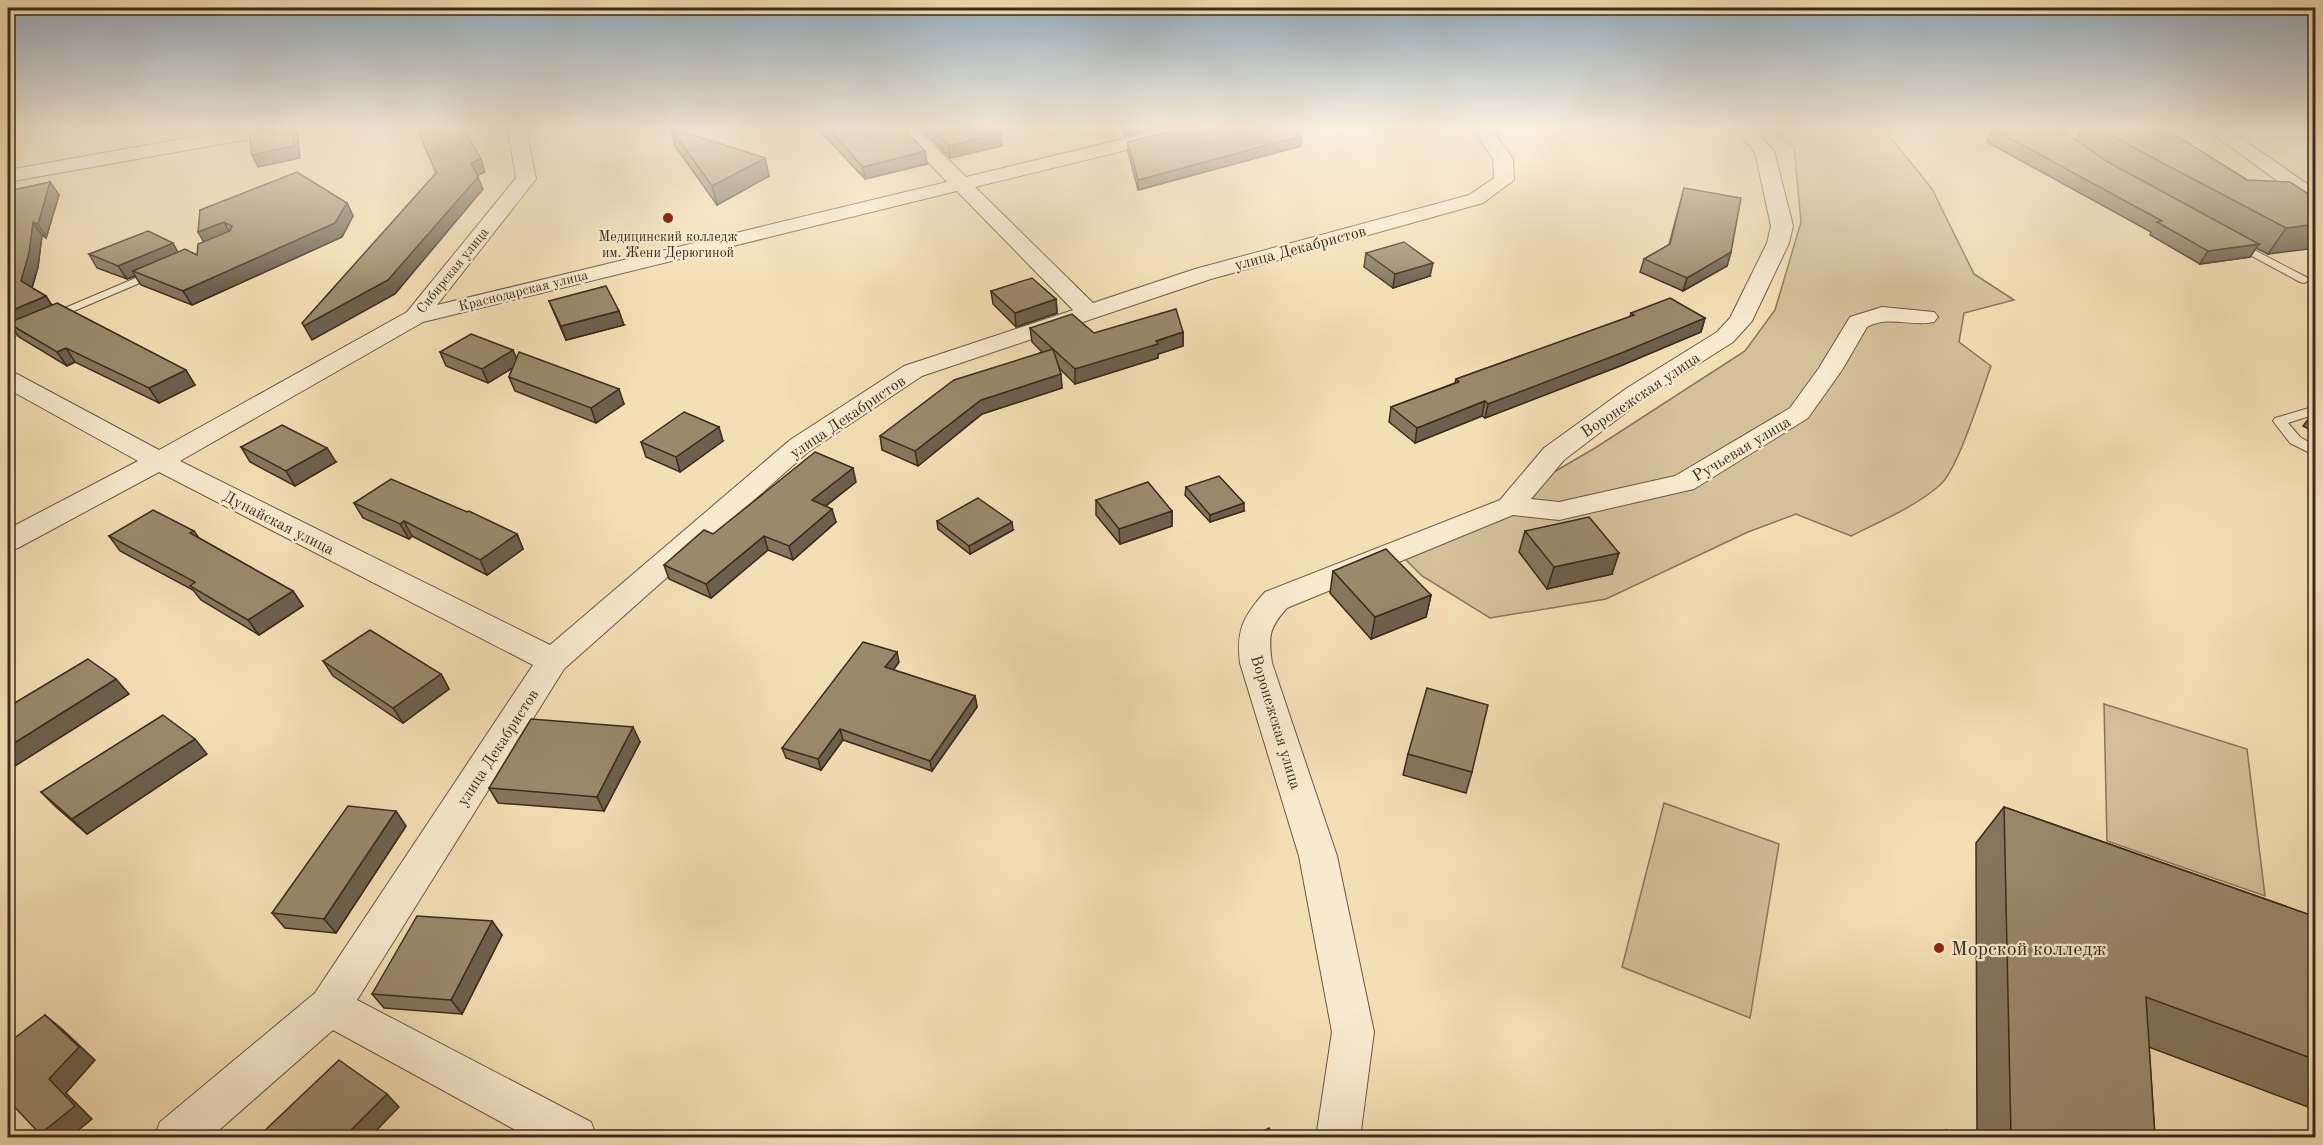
<svg xmlns="http://www.w3.org/2000/svg" width="2323" height="1145" font-family="'Old Standard TT',serif">
  <rect width="100%" height="100%" fill="#f4deb4"/>
  <filter id="stains"><feTurbulence type="fractalNoise" baseFrequency=".00333" numOctaves="4"/><feColorMatrix values="0 0 0 0 .2 0 0 0 0 .09 0 0 0 0 .02 0 0 0 .5 -.17"/></filter>
  <radialGradient id="worn" r=".72"><stop offset=".6" stop-color="#630" stop-opacity="0"/><stop offset="1" stop-color="#630" stop-opacity=".3"/></radialGradient>
  <g fill="#d5c09a" stroke="#88765c" stroke-width="1.5">
    <path d="M1770,129H1884L1932,189L1974,274L2014,300L1964,313L1959,342L1991,366C1982,391 1958,470 1940,485C1915,507 1881,521 1851,536L1796,514L1748,532L1606,599L1490,618L1422,576L1405,559L1595,448L1745,351L1775,310L1801,222L1794,148Z"/>
    <polygon points="2104,704 2247,749 2265,896 2107,841"/>
    <polygon points="1664,803 1779,844 1750,1018 1622,967"/>
  </g>
  <g fill="none" stroke-linecap="round" stroke-linejoin="round">
    <defs>
      <g id="lane">
        <polygon points="197,129 207,129 203,144 195,142"/>
        <polygon points="2237,241 2308,278 2310,280 2304,283 2300,282 2233,246 2233,242"/>
        <polygon points="157,269 161,270 161,274 8,339 8,332"/>
        <polygon points="2316,406 2316,414 2288,423 2300,437 2316,446 2316,456 2290,443 2273,421 2275,418"/>
      </g>
      <g id="street">
        <polygon points="237,129 280,129 278,133 271,135 8,182 8,170"/>
        <path d="M508,129H526L536,179L437,305L947,182L897,129H917L966,177L1164,129H1198L1196,133L975,187L1093,303L1195,269L1469,195L1494,178L1493,159L1473,129H1492L1513,159L1514,180L1483,203L1211,279L922,376L808,452L564,669L357,1000L591,1122L597,1138H530L333,1030L210,1138H154L160,1122L315,993L533,665L159,472L18,548L8,551V529L138,461L8,389V372L17,374L159,450L407,312L516,178ZM957,191L1073,310L904,366L790,440L550,645L180,461L423,322Z"/>
        <path d="M1734,129H1754L1774,151L1793,226L1789,243L1752,321L1733,342L1645,398L1564,460L1531,499L1559,502L1675,476L1790,408L1819,368L1850,317L1882,307L1934,312L1938,317L1934,322C1912,327 1888,315 1867,327L1842,370L1808,418L1694,489L1559,520L1513,515L1287,608C1269,628 1268,636 1272,663L1337,856L1374,1032L1360,1138H1316L1332,1032L1299,856L1240,663C1236,630 1243,617 1265,592L1500,500L1544,448L1627,388L1717,332L1730,318L1767,243L1771,226L1755,152Z"/>
        <polygon points="2206,129 2228,129 2316,190 2316,206 2309,204"/>
      </g>
    </defs>
    <use href="#lane" stroke="#695843" stroke-width="2"/>
    <use href="#street" stroke="#695843" stroke-width="2"/>
    <use href="#lane" fill="#f8eace" fill-rule="evenodd"/>
    <use href="#street" fill="#f8eace" fill-rule="evenodd"/>
  </g>
  <g fill="#85765d" stroke="#3b2c1d" stroke-width="1.5">
    <polygon points="671,129 674,129 765,158 769,176 717,205 675,146"/>
    <polygon points="818,129 904,129 927,164 865,179"/>
    <polygon points="921,129 996,129 1002,146 950,158"/>
    <polygon points="1993,129 2076,140 2081,129 2166,129 2247,180 2316,199 2268,254 2256,248 2250,257 2200,264 2150,235 2151,232 1987,142"/>
    <polygon points="1128,142 1301,146 1138,190 1128,152"/>
    <polygon points="50,182 59,195 46,238 42,235 38,267 32,288 52,305 195,385 159,403 75,362 67,366 19,337 12,328 8,330 8,191"/>
    <polygon points="1684,188 1731,252 1727,266 1683,291 1640,272 1644,259 1669,245"/>
    <polygon points="347,203 353,216 342,237 192,305 141,285 135,276 127,279 97,268 89,254 178,252 197,255 204,242 200,210"/>
    <polygon points="1366,253 1430,276 1393,288 1364,267"/>
    <polygon points="991,291 1056,299 1057,313 1016,327 993,304"/>
    <polygon points="549,301 624,325 566,340"/>
    <polygon points="1631,313 1705,318 1701,332 1620,366 1485,418 1482,416 1415,443 1389,422 1391,407 1455,383 1456,379 1630,317"/>
    <polygon points="1030,328 1094,333 1183,332 1183,346 1158,354 1158,358 1075,384 1059,368 1062,388 982,414 918,466 882,450 880,436 1042,352 1032,342"/>
    <polygon points="440,352 516,357 624,404 596,423 515,391 509,377 512,368 488,383 446,366"/>
    <polygon points="2316,409 2316,433 2303,426"/>
    <polygon points="723,441 680,472 646,457 641,442"/>
    <polygon points="241,447 336,462 295,486 250,462"/>
    <polygon points="856,482 826,506 836,522 793,560 768,550 711,598 669,579 664,565 713,534"/>
    <polygon points="1186,487 1244,511 1210,522 1185,495"/>
    <polygon points="1096,500 1172,511 1172,526 1120,544 1096,515"/>
    <polygon points="354,503 517,534 523,549 487,575 412,536 409,539 363,518"/>
    <polygon points="937,521 1013,530 970,554 938,529"/>
    <polygon points="194,531 199,538 293,591 303,606 259,635 201,600 193,590 120,551 109,536"/>
    <polygon points="1525,531 1612,574 1547,589 1519,552"/>
    <polygon points="1333,571 1431,595 1426,617 1371,639 1330,593"/>
    <polygon points="323,661 441,674 449,689 403,723 333,676"/>
    <polygon points="899,662 893,670 975,696 977,707 932,771 843,740 821,770 786,758 782,748"/>
    <polygon points="640,742 604,811 498,803 489,788"/>
    <polygon points="207,754 87,834 56,807 41,792"/>
    <polygon points="1408,754 1472,772 1466,793 1403,775"/>
    <polygon points="2004,807 2316,917 2316,1110 2149,1047 2155,1137 1977,1137 1976,843"/>
    <polygon points="406,826 336,933 285,928 272,913"/>
    <polygon points="492,921 502,935 462,1014 384,1008 372,994"/>
    <polygon points="1946,1130 1962,1137 1939,1137"/>
  </g>
  <g fill="#6c604c" stroke="#3b2c1d" stroke-width="1.5">
    <polygon points="292,129 297,129 300,158 258,167 252,155"/>
    <polygon points="1124,129 1153,129 1124,136"/>
    <polygon points="1001,133 1002,146 950,158 949,146"/>
    <polygon points="1301,136 1301,146 1138,190 1138,180"/>
    <polygon points="925,151 927,164 865,179 863,167"/>
    <polygon points="765,158 769,176 717,205 712,186"/>
    <polygon points="481,159 485,172 476,176 471,163"/>
    <polygon points="478,177 483,189 395,294 312,340 304,326"/>
    <polygon points="50,182 59,195 46,238 38,224"/>
    <polygon points="347,203 353,216 342,237 192,305 183,291"/>
    <polygon points="33,222 42,235 38,267 30,294 21,281"/>
    <polygon points="224,222 231,235 206,246 198,232"/>
    <polygon points="2316,224 2316,248 2268,254 2286,228"/>
    <polygon points="173,243 180,256 133,271 135,276 127,279 118,266"/>
    <polygon points="2259,244 2250,257 2200,264 2208,251"/>
    <polygon points="1731,252 1727,266 1683,291 1687,278"/>
    <polygon points="1433,263 1430,276 1393,288 1395,274"/>
    <polygon points="46,296 55,310 8,323 12,328 8,330 8,312"/>
    <polygon points="1056,299 1057,313 1016,327 1015,313"/>
    <polygon points="619,311 624,325 566,340 561,326"/>
    <polygon points="1705,318 1701,332 1620,366 1485,418 1488,404"/>
    <polygon points="1183,332 1183,346 1158,354 1158,358 1075,384 1075,369"/>
    <polygon points="66,348 75,362 67,366 57,352"/>
    <polygon points="513,350 519,364 488,383 482,369"/>
    <polygon points="186,370 195,385 159,403 149,388"/>
    <polygon points="1061,374 1062,388 982,414 918,466 915,451 981,400"/>
    <polygon points="619,389 624,404 596,423 591,408"/>
    <polygon points="1485,401 1482,416 1415,443 1417,428"/>
    <polygon points="719,427 723,441 680,472 676,457"/>
    <polygon points="327,448 336,462 295,486 286,471"/>
    <polygon points="853,468 856,482 815,514 812,500"/>
    <polygon points="1244,503 1244,511 1210,522 1210,515"/>
    <polygon points="832,509 836,522 793,560 789,546"/>
    <polygon points="1172,511 1172,526 1120,544 1119,529"/>
    <polygon points="404,521 412,536 409,539 400,524"/>
    <polygon points="1012,522 1013,530 970,554 969,546"/>
    <polygon points="517,534 523,549 487,575 480,560"/>
    <polygon points="764,536 768,550 711,598 706,584"/>
    <polygon points="1619,553 1612,574 1547,589 1554,567"/>
    <polygon points="293,591 303,606 259,635 248,620"/>
    <polygon points="1431,595 1426,617 1371,639 1375,617"/>
    <polygon points="897,652 899,662 888,678 885,667"/>
    <polygon points="441,674 449,689 403,723 393,708"/>
    <polygon points="116,679 129,694 15,766 8,759 8,747"/>
    <polygon points="975,696 977,707 932,771 930,761"/>
    <polygon points="633,727 640,742 604,811 597,797"/>
    <polygon points="840,729 843,740 821,770 818,759"/>
    <polygon points="195,739 207,754 87,834 72,819"/>
    <polygon points="396,811 406,826 336,933 324,919"/>
    <polygon points="492,921 502,935 462,1014 451,1000"/>
    <polygon points="45,1015 62,1029 95,1060 66,1093 92,1119 70,1137 46,1137 40,1134 49,1079"/>
    <polygon points="387,1094 399,1107 370,1137 344,1137"/>
  </g>
  <g fill="#9b896c" stroke="#3b2c1d" stroke-width="1.5">
    <polygon points="249,129 292,129 294,146 252,155"/>
    <polygon points="417,129 464,129 481,159 471,163 478,177 388,280 304,326 302,323 436,173"/>
    <polygon points="671,129 674,129 765,158 712,186"/>
    <polygon points="828,129 904,129 925,151 863,167"/>
    <polygon points="932,129 996,129 1001,133 949,146"/>
    <polygon points="1181,129 1292,129 1301,136 1138,180 1128,142"/>
    <polygon points="1993,129 2061,130 2108,162 2259,244 2208,251 2157,222 2162,221"/>
    <polygon points="2104,129 2166,129 2247,180 2290,182 2316,199 2316,224 2286,228 2123,142"/>
    <polygon points="297,172 347,203 335,223 183,291 133,271 185,249 197,255 198,244 230,231 232,226 224,222 198,232 200,210"/>
    <polygon points="50,182 38,224 33,222 29,253 21,281 46,296 8,312 8,191"/>
    <polygon points="1684,188 1741,198 1731,252 1687,278 1644,259 1670,244"/>
    <polygon points="148,231 173,243 118,266 89,254"/>
    <polygon points="1404,242 1433,263 1395,274 1366,253"/>
    <polygon points="1032,278 1056,299 1015,313 991,291"/>
    <polygon points="606,286 619,311 561,326 549,301"/>
    <polygon points="1670,298 1705,318 1624,352 1488,404 1485,401 1417,428 1391,407 1459,382 1456,379 1634,315 1631,313"/>
    <polygon points="57,303 186,370 149,388 66,348 57,352 8,323"/>
    <polygon points="1176,309 1183,332 1156,341 1158,344 1075,369 1030,328 1072,314 1094,333"/>
    <polygon points="471,334 513,350 482,369 440,352"/>
    <polygon points="1053,349 1061,374 981,400 915,451 880,436 954,380"/>
    <polygon points="519,352 619,389 591,408 509,377"/>
    <polygon points="684,412 719,427 676,457 641,442"/>
    <polygon points="282,425 327,448 286,471 241,447"/>
    <polygon points="815,452 853,468 812,500 832,509 789,546 764,536 706,584 664,565 704,530 713,534"/>
    <polygon points="1219,476 1244,503 1210,515 1186,487"/>
    <polygon points="391,479 467,512 469,511 517,534 480,560 404,521 400,524 354,503"/>
    <polygon points="1148,482 1172,511 1119,529 1096,500"/>
    <polygon points="978,498 1012,522 969,546 937,521"/>
    <polygon points="153,510 194,531 190,533 293,591 248,620 190,586 195,582 109,536"/>
    <polygon points="1589,517 1619,553 1554,567 1525,531"/>
    <polygon points="1386,549 1431,595 1375,617 1333,571"/>
    <polygon points="370,630 441,674 393,708 323,661"/>
    <polygon points="863,642 897,652 885,667 975,696 930,761 840,729 818,759 782,748"/>
    <polygon points="88,659 116,679 8,747 8,707"/>
    <polygon points="1427,688 1488,705 1472,772 1408,754"/>
    <polygon points="163,715 195,739 72,819 41,792"/>
    <polygon points="531,719 633,727 597,797 489,788"/>
    <polygon points="348,806 396,811 324,919 272,913"/>
    <polygon points="2004,807 2316,917 2316,1060 2146,997 2155,1137 2011,1137"/>
    <polygon points="417,916 492,921 451,1000 372,994"/>
    <polygon points="45,1015 79,1047 49,1079 75,1106 40,1134 8,1100 8,1043"/>
    <polygon points="339,1060 387,1094 344,1137 258,1137"/>
    <polygon points="1269,1128 1274,1137 1252,1137"/>
    <polygon points="1946,1130 1962,1137 1946,1137"/>
  </g>
  <linearGradient id="sky" x2="0" y2="1"><stop stop-color="#93acbf"/><stop offset="0.44" stop-color="#faf0dd"/><stop offset="1" stop-color="#faf0dd" stop-opacity="0"/></linearGradient>
  <rect width="2323" height="290" fill="url(#sky)"/>
  <g fill="#8f2418" stroke="#f8eace" stroke-width="2">
    <circle cx="668" cy="218" r="6"/>
    <circle cx="1939" cy="948" r="6"/>
  </g>
  <g text-anchor="middle" stroke-width="4.5" stroke-linejoin="round" paint-order="stroke">
    <g font-size="14" fill="#3b2c1d" stroke="#f8eace">
      <text x="668" y="241">Медицинский колледж<tspan x="668" dy="16">им. Жени Дерюгиной</tspan></text>
    </g>
    <g font-size="14" fill="#3b2c1d" stroke="#f8eace">
      <text transform="translate(452 270) rotate(-51)" y="5">Сибирская улица</text>
      <text transform="translate(523 290) rotate(-14)" y="5">Краснодарская улица</text>
    </g>
    <g font-size="16" fill="#3b2c1d" stroke="#f8eace">
      <text transform="translate(1300 247) rotate(-15)" y="6">улица Декабристов</text>
      <text transform="translate(1640 394) rotate(-34)" y="6">Воронежская улица</text>
      <text transform="translate(847 416) rotate(-34)" y="6">улица Декабристов</text>
      <text transform="translate(1741 448) rotate(-31)" y="6">Ручьевая улица</text>
      <text transform="translate(279 522) rotate(27)" y="6">Дунайская улица</text>
      <text transform="translate(1277 722) rotate(73)" y="6">Воронежская улица</text>
      <text transform="translate(497 747) rotate(-57)" y="6">улица Декабристов</text>
    </g>
    <g font-size="20" fill="#3b2c1d" stroke="#f8eace" text-anchor="start">
      <text x="1951" y="955">Морской колледж</text>
    </g>
  </g>
  <rect width="2323" height="1145" fill="none" stroke="#f4deb4" stroke-width="30"/>
  <rect x="9" y="9" width="2305" height="1127" fill="none" stroke="#3b2c1d" stroke-width="3"/>
  <rect x="15" y="15" width="2293" height="1115" fill="none" stroke="#3b2c1d" stroke-width="1.5"/>
  <rect width="100%" height="100%" filter="url(#stains)"/>
  <rect width="100%" height="100%" fill="url(#worn)"/>
</svg>
